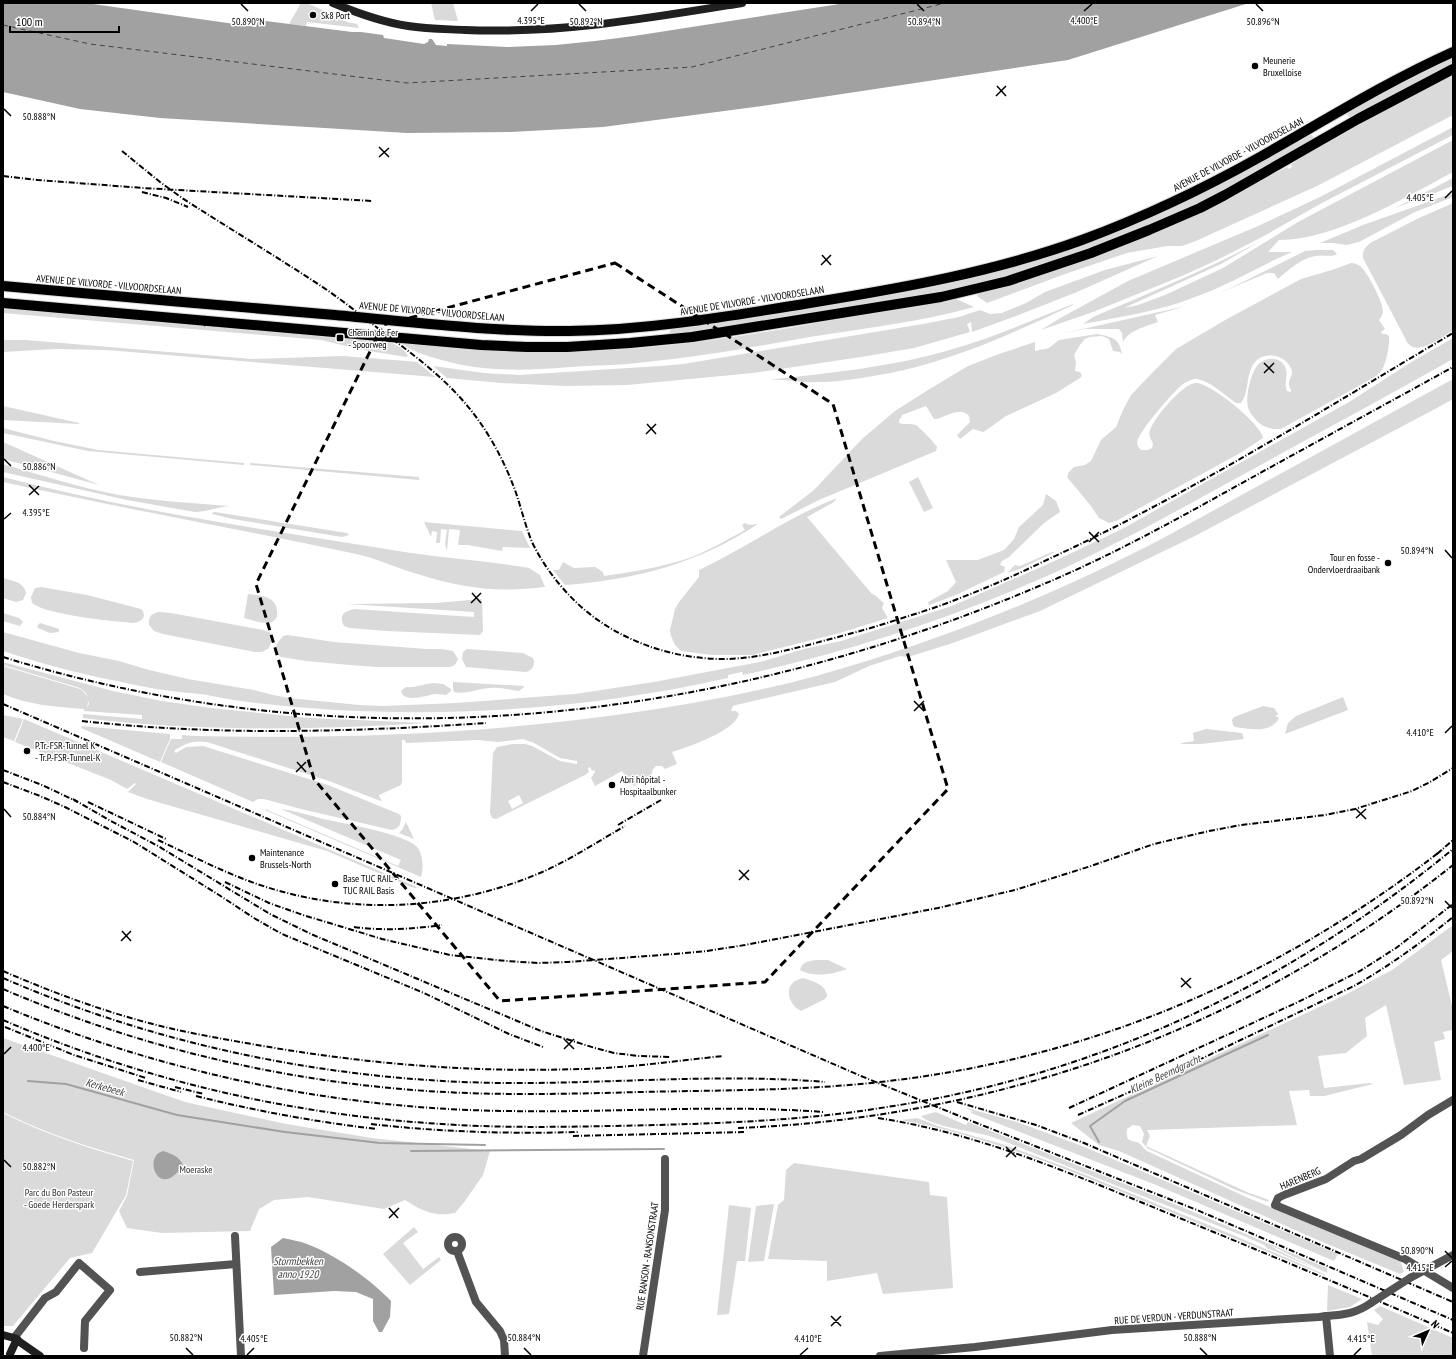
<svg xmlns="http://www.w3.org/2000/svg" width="1456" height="1359" font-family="'PT Sans Narrow',sans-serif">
  <rect width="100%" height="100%" fill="#fff"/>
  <g fill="#dadada" fill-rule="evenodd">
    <polygon points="301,3 307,3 331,14 332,16 340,18 347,22 357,24 359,28 307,22 306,26 289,24"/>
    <polygon points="431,3 453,3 458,21 435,20"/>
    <polygon points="1453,56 1453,65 1350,118 1347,115 1349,110"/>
    <polygon points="1453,75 1453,115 1317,186 1198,240 1182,246 1167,246 1127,253 1065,274 987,303 977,296 978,293 1080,262 1149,236 1214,206 1287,167 1289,169 1292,167 1291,165 1302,157 1400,102"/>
    <polygon points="1453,127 1453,135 1320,204 1264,236 1219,259 1182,276 1093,312 1041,330 1062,317 1128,281 1258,226 1322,196"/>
    <polygon points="1310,134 1313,136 1314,139 1223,191 1180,213 1115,240 1029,270 936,293 743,327 670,335 669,333 671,329 1054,253"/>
    <path d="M1453,140V172C1404,198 1335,240 1279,240L1268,252H1292C1259,266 1229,285 1195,297C1160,311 1120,317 1083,324L1093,317C1150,293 1205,270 1259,242L1221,264L1124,308L1138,305L1165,295L1223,268L1298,222Z"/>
    <polygon points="1453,178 1453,186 1395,208"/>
    <polygon points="1453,193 1453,197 1415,212 1359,242 1347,245 1333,243 1320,243 1363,225"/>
    <path d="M1453,203V331C1443,336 1422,353 1411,346C1408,344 1406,341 1405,338L1363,258C1362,250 1366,246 1372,242L1417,219Z"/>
    <path d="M1317,250H1333L1337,254C1331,258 1322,254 1315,256C1302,258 1288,270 1278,279L1274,273H1267L1215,295L1235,286L1305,251Z"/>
    <polygon points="1158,256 1077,292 1016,316 972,332 971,322 967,324 970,332 914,348 861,357 753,373 627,385 565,386 501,383 447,378 433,366 484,373 519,375 660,366 683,364 923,324 959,317 980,310 990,314 1002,313 1026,303 1045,292 1105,270"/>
    <path d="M1351,263C1354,263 1357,264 1360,266C1367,271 1383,302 1383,311C1383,315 1381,317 1379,320L1385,329L1381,332L1382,334H1386L1389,336C1390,344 1386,365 1381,371C1379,374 1375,377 1371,379L1281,429C1270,429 1264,428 1256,420C1253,416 1249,412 1248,407C1245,398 1251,373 1257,366C1261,361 1267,358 1274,359C1278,359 1282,362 1284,365C1290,374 1283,382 1287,391L1291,392C1291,389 1289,387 1289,384C1289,379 1292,376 1292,372C1289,355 1265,350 1255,362C1245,374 1250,392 1241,403H1236C1226,396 1207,378 1194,379C1190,380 1186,382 1183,384C1174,391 1139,431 1137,442C1137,445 1138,447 1141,450H1148L1152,448L1153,444C1151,439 1148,435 1150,430C1154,418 1183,383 1196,383C1211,383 1261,424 1263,438L1242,452L1116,521L1109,523L1099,518L1091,506L1067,477L1068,475V473L1074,467L1085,465L1091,461L1101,440L1116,427L1123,410L1131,395L1152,373L1176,349L1227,319L1301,279L1335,269Z"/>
    <path d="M952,299H956L974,307C921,322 865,328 810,337C753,347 695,358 637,363C620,365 603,365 585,366C534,370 489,374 438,359C425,355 411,351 400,342C468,346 537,353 606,350C667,348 728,338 789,328C843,318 898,309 952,299Z"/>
    <path d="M1073,304V305C1009,335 944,365 873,376C851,380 827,383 804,382C791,381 780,379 767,380C830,373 893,367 953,349C994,337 1033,320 1073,304Z"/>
    <path d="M1186,306L1155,315L1158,322C1147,326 1129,330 1123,342L1122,333L1119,329H1085L1056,335Z"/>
    <path d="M3,307L385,341C394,343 404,348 408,356L406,357L363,350L321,340L3,313Z"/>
    <path d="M1097,334C1112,337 1120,338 1122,355L1120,352L1113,351L1109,339L1102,336L1090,337L1085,339L1080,345L1074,355L1076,362L1075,371L1080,372L1082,376L1080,378L1056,393L1006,416L985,431L983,432L973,429L960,439L957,435L970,422L969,416C961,406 947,416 937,419H934L926,406L902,415L901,418L899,420V423C904,425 910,423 916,425C919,427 935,443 937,447L936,451L819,500L781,519L779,517L814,490L862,439L895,411L928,390L968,366L999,354L1035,342V351L1049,348L1059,340Z"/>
    <path d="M1453,338V359C1380,400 1306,440 1233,480C1161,520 1088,560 1012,591C925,627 834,655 743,675L742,672L728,675V678C600,707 467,717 336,710C295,707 251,704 212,696C199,693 185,693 172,691C153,689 135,685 117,681C79,674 40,663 3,651V632L79,653L119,661L149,670L188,679L254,690L273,695L289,698L359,705L383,706L456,703L575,694L654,682L733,667L760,662L804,649L841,641L952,606L1059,559L1122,529L1349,402L1413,361Z"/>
    <polygon points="3,340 26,340 252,359 343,356 406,361 417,362 435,377 106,350 55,349 3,352"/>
    <path d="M1453,379V399L1435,409L1195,536L1040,611L950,644L908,657L900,656L869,666L835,682L736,705L733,706L731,711H736L739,714C735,731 688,747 672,752L677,764L665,769L662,766H656L653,769L650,779L634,786L630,784L622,771L595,786L591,778L595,772L594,770L592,771L590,767L588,768L589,772L585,775L496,819L492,818L490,813L493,753L497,747L512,744H525L532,746L560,761L577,764V761L560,758L534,743L523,739L498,742L478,740L406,743L405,740H402V781L401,785L379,795V796L382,801L378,800L329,781L207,742C194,740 185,743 174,751L176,753L186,747L203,746L328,785L399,814L401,816C401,824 400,828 392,830L301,809L264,799H258L253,802L161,762L171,739H182V735L195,736C339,739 481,734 623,714C688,705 753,693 816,676C938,642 1055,595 1167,536ZM519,795L523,803L512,809L508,801Z"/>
    <polygon points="3,406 79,423 79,424 3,420"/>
    <polygon points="3,428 54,441 98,450 244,463 244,465 88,451 3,433"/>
    <polygon points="3,442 99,485 3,459"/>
    <polygon points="250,463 419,477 419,480 250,465"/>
    <path d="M3,464C41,475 80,488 119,495C155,501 192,503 229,506C217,507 207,512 195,512L127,500L3,472Z"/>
    <path d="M3,477C137,512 275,531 411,553C450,559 490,561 529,568L540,575L545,587C495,593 461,588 414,573C394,567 376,558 356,554C239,529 120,508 3,482Z"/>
    <polygon points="918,477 933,508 924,512 909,482"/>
    <polygon points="1046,494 1056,501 1060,512 1044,523 1009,557 1002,561 1000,565 1005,567 1004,572 956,595 929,605 928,602 948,591 956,582 946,560 978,560 1004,550 1014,539 1019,527 1043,505"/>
    <path d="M837,498L834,502L807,517L872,594C878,596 879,600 884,603L882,608L888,618L840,633L752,655H712L681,651L675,645L671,636L670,630L675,609L679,602L699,577V570C746,548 788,517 837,498Z"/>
    <polygon points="215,512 347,533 349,535 342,537 233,519 212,514 212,513"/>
    <polygon points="424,522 522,531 530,548 503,547 502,551 468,545 458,545 460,530 449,529 447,551 445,544 447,530 441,529 440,543 436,543 437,532 432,531 431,537"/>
    <path d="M745,523L749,525L758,524C699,563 635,580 565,585L553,570H559L563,562L574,568L595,567L603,572L604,576C631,572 658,568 683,560C705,553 725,541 745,530L742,525Z"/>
    <polygon points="1052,552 1055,552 1020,569 1007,573 1015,565 1020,566"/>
    <path d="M3,578C13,581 24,582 26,593L23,600L16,602L3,598Z"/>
    <path d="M41,587L87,595L141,609C148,617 141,622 133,623C111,621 47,615 32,603L31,597L35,588Z"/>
    <path d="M248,594C261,596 276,596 277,611C278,616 276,620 272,622C264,625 252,620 244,618Z"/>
    <path d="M482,599L483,631L480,635L387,631L350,628L344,626C339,615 343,612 354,609L474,617V612L347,604L436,603Z"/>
    <path d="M159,612L171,613L263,630L271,633L273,638L269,648L262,652H255L163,634L154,631L149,625C148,618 151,613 159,612Z"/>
    <polygon points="3,613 19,618 23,622 20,626 3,621"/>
    <polygon points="40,623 59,629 59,632 50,633 38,628 37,626"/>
    <polygon points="288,635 334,642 427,649 441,649 453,651 458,659 455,665 450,667 376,667 350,665 306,661 281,657 277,654 276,645 283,636"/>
    <path d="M467,649L523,653L533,658C536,664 532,671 526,672L466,667L462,659L463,652Z"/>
    <path d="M3,662L113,691L162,701L211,708L309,718L427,723C313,730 197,732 83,718V714L142,719V715L84,711V709C57,707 28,705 3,694V666L80,689C88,694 90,702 86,710L89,704L86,693L80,688L3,665Z"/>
    <path d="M453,682L524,686V687L519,691C510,690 500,687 491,688C478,688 467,695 454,692L453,689Z"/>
    <path d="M433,683L443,684L451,689V691L446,695C443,695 439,694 436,694C427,695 404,704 401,691L406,687C415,688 423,684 433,683Z"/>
    <polygon points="1343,697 1348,710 1285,734 1288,723 1296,716"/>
    <path d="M1263,706L1274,708L1278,714L1276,716V717H1278L1279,718C1271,734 1249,729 1235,727L1233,725L1232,720L1234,717Z"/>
    <polygon points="3,715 23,719 14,741 3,737"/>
    <polygon points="24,719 417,887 416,888 411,887 327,851 147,799 128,792 136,784 135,783 127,789 111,780 15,742"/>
    <polygon points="82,726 170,734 170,739 160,762 81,728"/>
    <polygon points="1206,729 1242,733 1244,739 1201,744 1181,744 1181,743 1194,741 1193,733"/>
    <path d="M265,809L398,866L401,860L281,809C295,811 309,815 323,819C342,823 404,834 416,846C423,852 424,869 421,877L265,810Z"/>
    <polygon points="406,822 414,839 399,833 402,830"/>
    <path d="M1453,925V951L1441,960L1453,1010V1030L1443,1032L1445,1039L1434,1042L1441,1080L1404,1085L1386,1005L1365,1018L1367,1036L1346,1053L1318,1056L1324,1088L1370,1083L1373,1084L1324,1096H1310L1309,1090L1289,1091L1297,1125L1147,1130L1150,1136L1146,1146L1249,1193L1269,1200L1268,1202L1236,1190L1147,1148L1142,1142L1144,1134L1140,1126L1133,1125L1127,1129C1125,1145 1134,1139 1140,1144C1143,1147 1144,1149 1147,1151L1246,1197L1400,1260L1404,1272L1400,1274L1313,1238L1119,1151L1099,1145L1071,1123L1347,994L1392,970Z"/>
    <path d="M817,960H828L847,969C834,974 814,978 800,970C802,961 810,961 817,960Z"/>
    <path d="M803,978C812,981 826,984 827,996L825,999L801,1011C786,1003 783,982 803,978Z"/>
    <path d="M3,1038L185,1102L286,1124L372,1138L490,1151L483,1175L465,1201L455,1213C434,1217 422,1211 405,1200L384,1209L308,1197L274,1200L259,1209L250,1231L162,1233L127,1228L119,1211L127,1196L134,1160C89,1147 44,1133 3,1112Z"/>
    <polygon points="963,1107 1017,1122 1082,1146 1338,1254 1334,1261 1156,1185 971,1113 972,1111"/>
    <path d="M936,1112L966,1125L968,1122L1153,1195L1327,1268V1273L1270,1245L1277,1250L1321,1271L1267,1248L1264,1245L1244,1236L1011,1144C1001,1140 991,1136 981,1134C966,1130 931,1126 921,1116Z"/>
    <path d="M3,1113C44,1134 89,1148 133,1161L126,1195L92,1253L70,1258L13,1326H3Z"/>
    <path d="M917,1118L938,1126L1002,1144L1076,1171L1233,1235L1324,1274L1326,1276L1075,1173C1018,1151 961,1131 901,1120Z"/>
    <polygon points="794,1163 929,1182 930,1195 947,1197 953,1288 883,1294 877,1273 827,1281 827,1261 768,1259 778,1205 784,1200 786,1170"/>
    <polygon points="774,1204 764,1261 748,1262 756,1206"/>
    <polygon points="729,1205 751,1208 745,1261 737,1261 729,1314 717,1315"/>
    <polygon points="414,1227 418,1232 403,1243 423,1269 439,1257 441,1260 410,1285 383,1254"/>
    <polygon points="1328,1285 1362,1299 1350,1307 1327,1311"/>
    <polygon points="1380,1306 1453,1338 1453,1356 1372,1356 1367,1322 1378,1325 1383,1319 1374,1310"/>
  </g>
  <g fill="#a1a1a1">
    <polygon points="3,3 86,3 256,27 258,20 352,32 361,32 383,35 384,38 424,44 428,42 429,39 432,39 436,45 447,46 447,44 507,47 556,45 595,41 634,36 846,3 1249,3 1068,60 769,105 603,127 511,132 407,133 160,118 80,109 3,92"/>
    <path d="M163,1151C172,1154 179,1156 183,1165C159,1202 142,1156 163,1151Z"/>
    <path d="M283,1238C291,1240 300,1241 307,1244C336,1255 370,1279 391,1301L390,1317L382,1332H379L373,1321V1299L356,1292L334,1291L274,1295L271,1247Z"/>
  </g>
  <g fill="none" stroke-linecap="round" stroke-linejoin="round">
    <g stroke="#a1a1a1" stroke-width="2">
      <polyline points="28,1081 66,1084 177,1115 285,1132 380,1143 485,1145"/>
      <polyline points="1099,1142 1090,1126 1125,1101 1268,1035"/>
      <polyline points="411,1151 664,1149"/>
    </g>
    <polyline stroke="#424242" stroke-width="1" stroke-dasharray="5 4" stroke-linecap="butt" points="3,25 90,44 407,83 692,67 945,3"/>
    <defs>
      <g id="primary">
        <path d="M3,286C114,296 224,306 335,315C413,322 491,332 569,331C650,330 730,316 810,303C902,288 994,272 1082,240C1144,217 1203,189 1260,157C1324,121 1386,82 1453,52"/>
        <polyline points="3,303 481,345 527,347 567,347 630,343 692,337 941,297 1008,281 1091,253 1149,230 1200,208 1225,195 1358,119 1453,69"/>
      </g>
    </defs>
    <use href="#primary" stroke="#dbdbdb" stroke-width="12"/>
    <g stroke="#535353" stroke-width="8">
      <polyline points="1453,1100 1428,1115 1401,1135 1361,1159 1354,1161 1326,1179 1284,1195 1278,1198 1275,1205 1405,1259 1453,1288"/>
      <polyline points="235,1236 241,1356"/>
      <circle cx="455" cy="1244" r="7"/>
      <polyline points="457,1251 476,1302 500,1331 504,1340 505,1356"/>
      <polyline points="140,1272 236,1264"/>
      <polyline points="1410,1278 1453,1255"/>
      <polyline points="1326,1316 1330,1356"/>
      <polyline points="14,1338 45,1298 56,1292 79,1263 110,1290 85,1321 84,1348"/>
      <polyline points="643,1356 665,1210 665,1159"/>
      <path d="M880,1356L975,1347L1112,1330L1319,1317C1340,1314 1352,1316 1371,1303"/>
    </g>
    <g stroke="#202020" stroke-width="8">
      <path d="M333,3C357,13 382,22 408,26C427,29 446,29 465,30C559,34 650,18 742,3"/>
      <polyline points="3,1335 14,1338 40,1356"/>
      <polyline points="10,1354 17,1339"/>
    </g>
    <use href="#primary" stroke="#000" stroke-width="10"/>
    <g stroke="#000" stroke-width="2" stroke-dasharray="6 2 1 2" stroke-linecap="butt">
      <path d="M122,151L160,182L182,198C230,229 279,258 327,290C346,303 364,318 383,332C418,358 453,384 479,421C494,442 506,466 515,490C521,507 525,525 532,542C543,565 559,586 578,604C618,641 674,660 728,659C757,658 784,651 812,644C837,637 862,631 887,623C911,615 936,608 960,598C992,586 1022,572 1053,557C1191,493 1321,411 1453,333"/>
      <polyline points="3,176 38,180 143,188 372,201"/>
      <polyline points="142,192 166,198 188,207"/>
      <path d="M3,657C355,766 726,724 1060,577C1126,548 1188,513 1251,478C1318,441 1386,404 1453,367"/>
      <polyline points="3,704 861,1076 969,1120 1197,1210 1453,1320"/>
      <path d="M82,721C216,736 352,732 486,723"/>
      <polyline points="3,770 42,785 78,802"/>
      <polyline points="3,782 40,796 65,807 134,842 219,895 254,918 282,934 424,993 509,1034 543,1047"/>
      <polyline points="73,799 109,820 158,846 270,914 311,934 541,1031 595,1048 614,1053 639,1056 671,1057"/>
      <polyline points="88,802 166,839"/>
      <polyline points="618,825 661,800"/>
      <path d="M158,840C190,855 223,872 257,884C350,916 450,911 540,873C570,860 597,842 625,826"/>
      <polyline points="1437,854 1453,840"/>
      <polyline points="225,882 269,903 303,915 382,939 450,955 506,961 538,963 568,962 674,954 707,951 745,945 938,908 1015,890 1091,866 1154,844 1209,831 1241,825 1325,815 1355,809 1412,791 1430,782 1453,768"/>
      <path d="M354,927C383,931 413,929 442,925"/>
      <path d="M3,971C49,991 97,1009 145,1022C178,1031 212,1037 246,1043C356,1063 468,1073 580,1069C627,1068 675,1061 723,1056"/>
      <path d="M3,978C159,1046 332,1081 502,1083C609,1084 718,1073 825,1082"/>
      <path d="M3,989C133,1045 272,1079 413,1090C489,1096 564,1094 640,1092C726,1090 812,1091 897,1080C1100,1055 1281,975 1442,850"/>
      <path d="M3,1006C164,1073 334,1109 508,1111C613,1113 718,1104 823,1112"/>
      <path d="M3,1020C142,1080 291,1115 442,1124C498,1128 555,1127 611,1126C703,1124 796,1122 887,1107C1098,1075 1289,984 1453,849"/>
      <polyline points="5,1027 74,1055 146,1078"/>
      <polyline points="138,1080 181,1092"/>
      <polyline points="175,1087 204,1094"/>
      <path d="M196,1096C256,1111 316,1122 377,1129"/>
      <polyline points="957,1102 1036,1125 1084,1143 1453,1302"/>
      <polyline points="1069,1108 1298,1002 1360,971 1396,948 1453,904"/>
      <path d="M1078,1115L1163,1077L1354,986C1389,966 1421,943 1453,917"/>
      <path d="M878,1118C976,1133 1068,1172 1160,1210C1258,1250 1356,1291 1453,1333"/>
      <path d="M371,1124C440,1132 509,1134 579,1132"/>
      <path d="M738,1128C999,1118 1249,1028 1453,865"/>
      <polyline points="573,1136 745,1132"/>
    </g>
    <polyline stroke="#535353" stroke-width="8" points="1371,1303 1410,1278"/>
  </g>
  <path fill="none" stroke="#000" stroke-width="3" stroke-dasharray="8 5" stroke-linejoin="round" d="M615,263L833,404L948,789L765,982L500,1001L314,779L256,584L383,325Z"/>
  <path fill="none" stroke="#000" stroke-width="1.5" d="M241,4L248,11M579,4L586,11M917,4L924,11M1256,4L1263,11M531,11L538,4M1084,11L1092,4M997,86L1006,96M996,96L1006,86M4,109L11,116M379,147L389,157M379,157L389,148M1445,198L1452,191M822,255L831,265M821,265L831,255M204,316L214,326M204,326L214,317M1264,363L1274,373M1264,373L1274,363M647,424L656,434M646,434L656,424M4,459L11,466M29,485L39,495M29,495L39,486M4,519L11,513M1089,532L1099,542M1089,542L1099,532M1445,550L1452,558M472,593L481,603M471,603L481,593M914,701L924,711M914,711L924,701M1445,733L1452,726M297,762L306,772M296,772L306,762M4,809L11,817M1356,809L1366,819M1356,818L1366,809M739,870L749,880M739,880L749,870M1445,901L1452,908M122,931L131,941M121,941L131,931M1181,978L1191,988M1181,987L1191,978M564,1039L574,1049M564,1049L574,1039M4,1054L11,1047M1006,1147L1016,1157M1006,1157L1016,1147M4,1160L11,1167M389,1208L398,1218M389,1218L399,1208M1445,1251L1452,1258M1445,1267L1452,1261M831,1316L841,1326M831,1326L841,1316M186,1348L193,1355M524,1348L531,1355M1200,1348L1207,1355M247,1355L254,1348M800,1355L808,1348M1354,1355L1361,1348"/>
  <g fill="#000" stroke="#fff" stroke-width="1.5">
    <circle cx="313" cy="15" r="4"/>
    <circle cx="1255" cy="66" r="4"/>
    <rect x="336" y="334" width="8" height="8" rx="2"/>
    <circle cx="1388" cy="563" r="4"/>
    <circle cx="27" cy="751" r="4"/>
    <circle cx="612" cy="785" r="4"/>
    <circle cx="252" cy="858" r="4"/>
    <circle cx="335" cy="884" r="4"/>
  </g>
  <g text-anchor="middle" stroke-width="3" stroke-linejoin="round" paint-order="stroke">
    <g font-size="10" fill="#000" stroke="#fff" text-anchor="start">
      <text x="321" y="19">Sk8 Port</text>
      <text x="1263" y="64">Meunerie<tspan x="1263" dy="12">Bruxelloise</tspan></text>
      <text x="348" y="336">Chemin de Fer<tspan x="348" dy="12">- Spoorweg</tspan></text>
      <text x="1380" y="561" text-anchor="end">Tour en fosse -<tspan x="1380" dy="12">Ondervloerdraaibank</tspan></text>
      <text x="35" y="749">P.Tr.-FSR-Tunnel K<tspan x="35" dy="12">- Tr.P.-FSR-Tunnel-K</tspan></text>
      <text x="620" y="783">Abri hôpital -<tspan x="620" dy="12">Hospitaalbunker</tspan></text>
      <text x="260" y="856">Maintenance<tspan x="260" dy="12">Brussels-North</tspan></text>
      <text x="343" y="882">Base TUC RAIL -<tspan x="343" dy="12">TUC RAIL Basis</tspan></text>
    </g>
    <g font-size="10" fill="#000" stroke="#fff">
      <text transform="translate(1238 154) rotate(-28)" y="4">AVENUE DE VILVORDE - VILVOORDSELAAN</text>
      <text transform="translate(109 284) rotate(5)" y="4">AVENUE DE VILVORDE - VILVOORDSELAAN</text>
      <text transform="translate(752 300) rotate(-9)" y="4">AVENUE DE VILVORDE - VILVOORDSELAAN</text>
      <text transform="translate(432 311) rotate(5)" y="4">AVENUE DE VILVORDE - VILVOORDSELAAN</text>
      <text transform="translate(1300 1178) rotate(-23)" y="4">HARENBERG</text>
      <text transform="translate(647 1256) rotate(-82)" y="4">RUE RANSON - RANSONSTRAAT</text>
      <text transform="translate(1174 1316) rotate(-4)" y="4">RUE DE VERDUN - VERDUNSTRAAT</text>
    </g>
    <g font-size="10" fill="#313131" stroke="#fff">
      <text x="196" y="1173">Moeraske</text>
      <text x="59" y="1196">Parc du Bon Pasteur<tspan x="59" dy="12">- Goede Herderspark</tspan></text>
    </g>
    <g font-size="11" font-style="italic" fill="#424242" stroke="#fff">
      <text transform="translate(1165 1074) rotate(-25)" y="4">Kleine Beemdgracht</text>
      <text transform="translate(105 1087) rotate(16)" y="4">Kerkebeek</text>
      <text x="298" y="1265">Stormbekken<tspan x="298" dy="13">anno 1920</tspan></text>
    </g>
  </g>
  <g font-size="10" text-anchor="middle" fill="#000" stroke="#fff" stroke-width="3" stroke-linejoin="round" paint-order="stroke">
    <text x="531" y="24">4.395°E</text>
    <text x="1084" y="24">4.400°E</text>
    <text x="248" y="25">50.890°N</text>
    <text x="586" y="25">50.892°N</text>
    <text x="924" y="25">50.894°N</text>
    <text x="1263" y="25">50.896°N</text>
    <text x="39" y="120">50.888°N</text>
    <text x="1420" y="201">4.405°E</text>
    <text x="39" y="470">50.886°N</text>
    <text x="36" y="516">4.395°E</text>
    <text x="1417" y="554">50.894°N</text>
    <text x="1420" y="736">4.410°E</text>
    <text x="39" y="820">50.884°N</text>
    <text x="1417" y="904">50.892°N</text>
    <text x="36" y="1051">4.400°E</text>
    <text x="39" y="1170">50.882°N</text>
    <text x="1417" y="1254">50.890°N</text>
    <text x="1420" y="1271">4.415°E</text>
    <text x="186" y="1341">50.882°N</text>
    <text x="524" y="1341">50.884°N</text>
    <text x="1200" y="1341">50.888°N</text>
    <text x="254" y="1342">4.405°E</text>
    <text x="808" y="1342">4.410°E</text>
    <text x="1361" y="1342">4.415°E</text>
  </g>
  <rect width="1456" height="1359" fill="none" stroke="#000000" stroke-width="8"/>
  <g transform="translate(1428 1331) rotate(46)" stroke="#ffffff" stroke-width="3" paint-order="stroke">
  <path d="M0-3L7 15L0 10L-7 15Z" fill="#000000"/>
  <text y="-6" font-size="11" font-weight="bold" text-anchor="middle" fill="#000000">N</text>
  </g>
  <path d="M10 26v6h109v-6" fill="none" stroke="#000000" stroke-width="2"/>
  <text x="16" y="26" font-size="12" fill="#000000" stroke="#ffffff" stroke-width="3" paint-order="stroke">100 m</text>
</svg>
